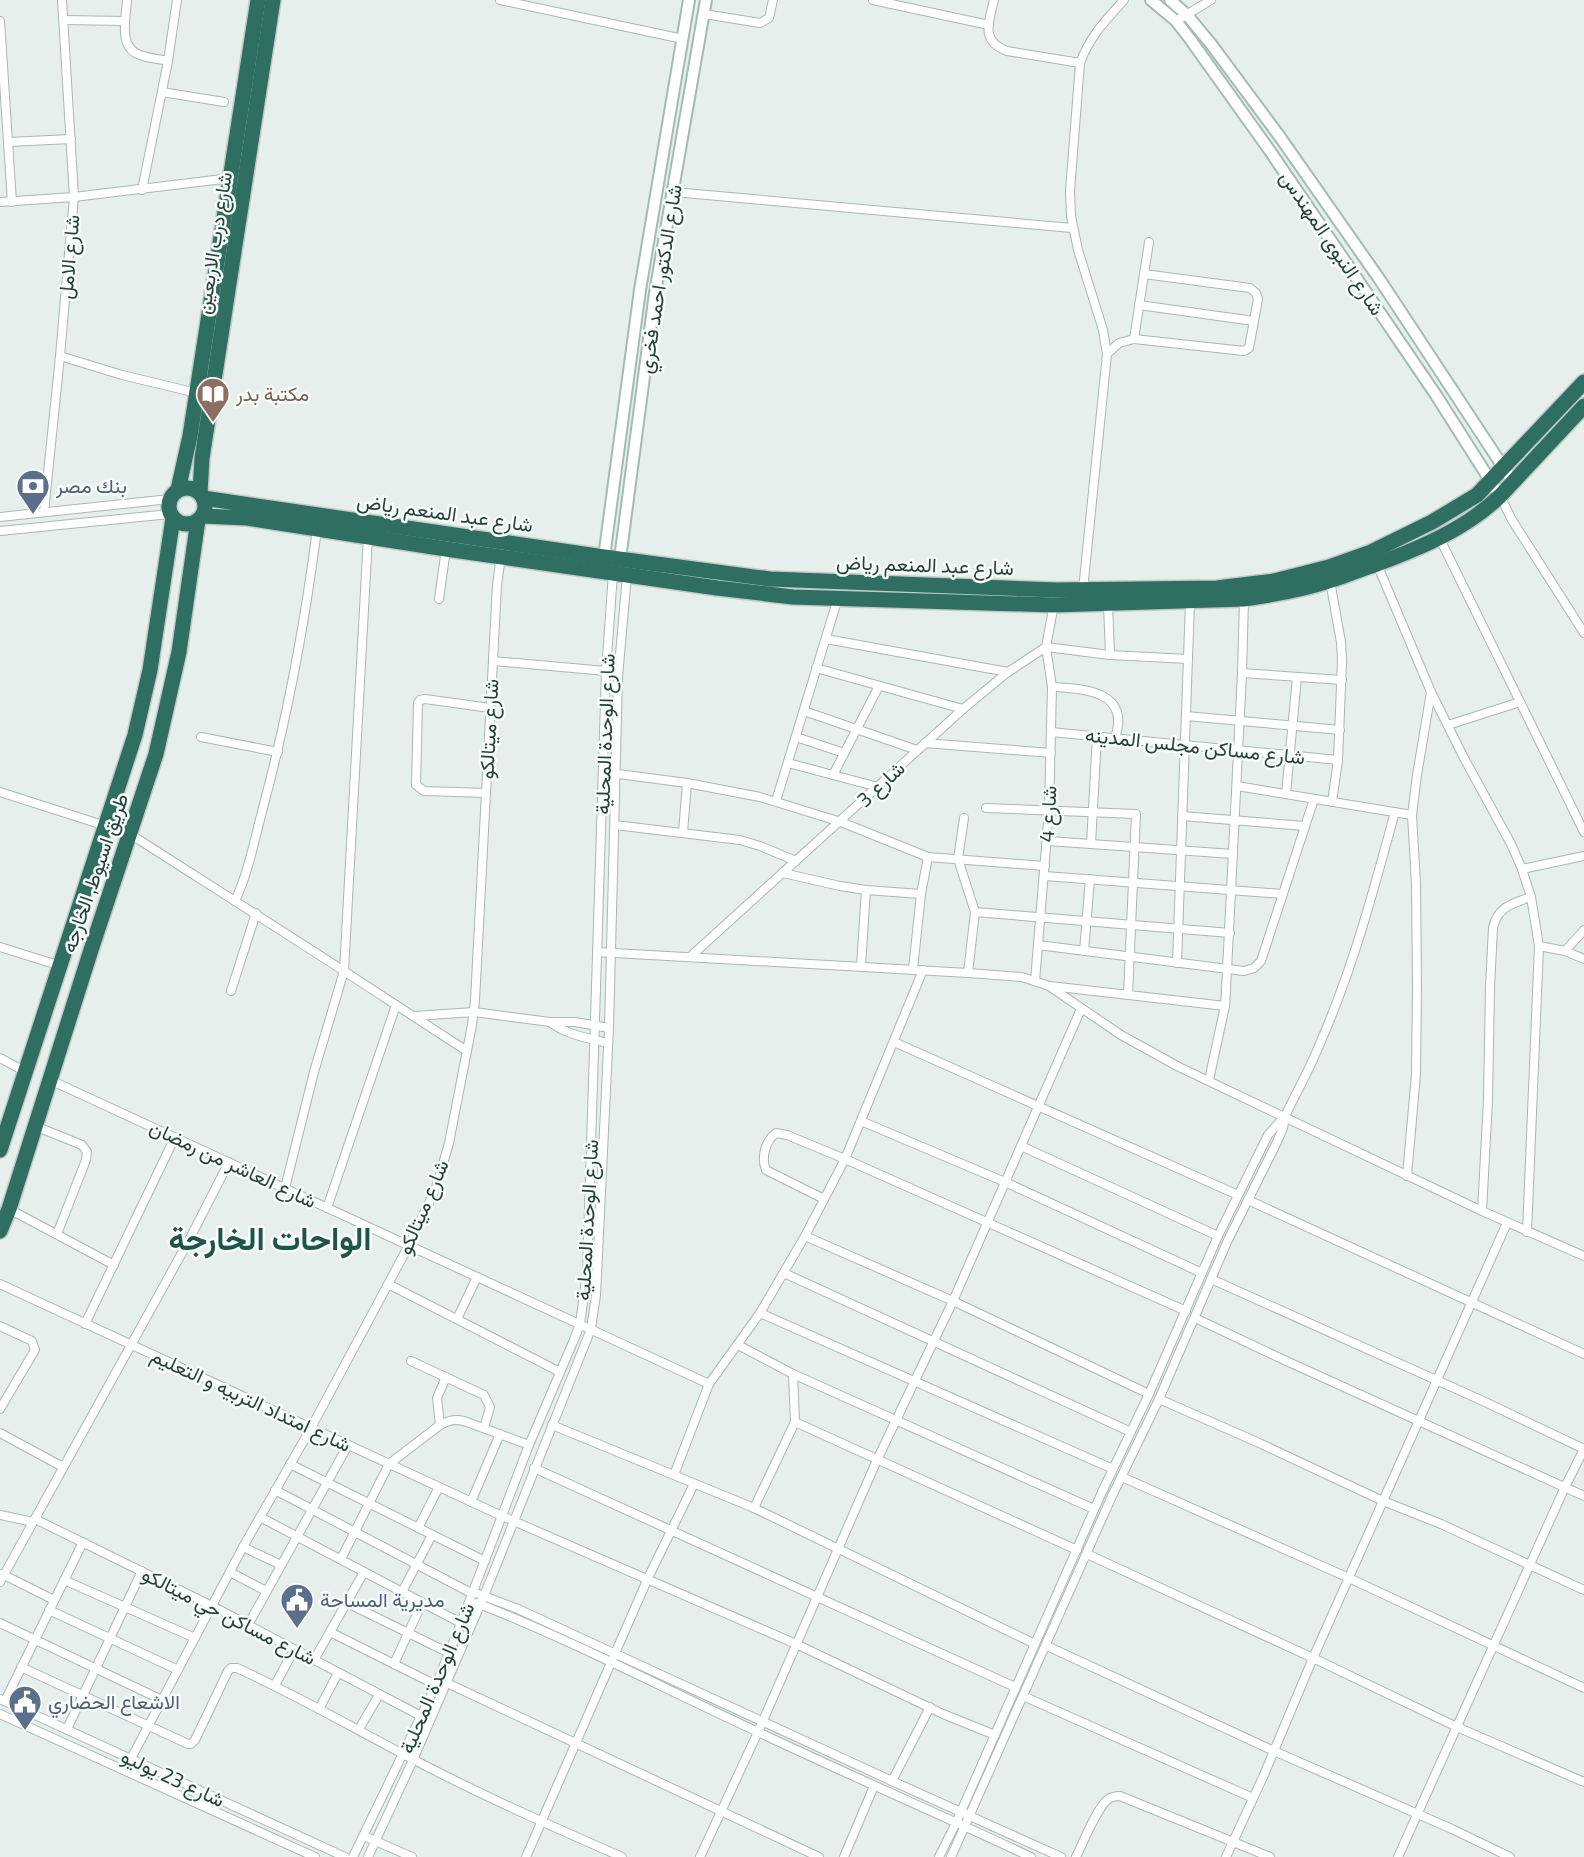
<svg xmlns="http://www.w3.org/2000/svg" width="1584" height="1857" font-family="'Exo 2',Vazirmatn,sans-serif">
  <rect width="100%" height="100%" fill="#e6efeb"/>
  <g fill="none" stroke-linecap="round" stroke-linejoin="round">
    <defs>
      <g id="street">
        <path d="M127,0C126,18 118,48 140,55C148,58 159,59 168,61"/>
        <polyline points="500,0 683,39"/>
        <polyline points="873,0 989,25"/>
        <path d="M994,0C989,22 980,41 1007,51L1080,63"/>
        <polyline points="704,14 760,23 769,18 773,0"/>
        <polyline points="63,20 125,21"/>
        <polyline points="0,21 12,202"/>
        <polyline points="1176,21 1211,0"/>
        <polyline points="162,92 224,102"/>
        <polyline points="8,142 71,139"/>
        <polyline points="142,190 168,61 177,0"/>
        <polyline points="674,192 1072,228"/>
        <polyline points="0,202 74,197 231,178"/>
        <polyline points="1139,305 1254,321"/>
        <polyline points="1134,339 1149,242"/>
        <polyline points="1107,354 1119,343 1134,339 1244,351 1249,348 1258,299 1256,293 1250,288 1144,274"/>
        <polyline points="60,356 122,375 197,393"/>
        <polyline points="1500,496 1512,520 1584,633"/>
        <polyline points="44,512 60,356 74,197 62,0"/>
        <polyline points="0,517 170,499"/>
        <polyline points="0,531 170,514"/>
        <polyline points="1439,537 1584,832"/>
        <polyline points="1377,564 1431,692 1464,758 1511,844 1522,869 1531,897 1539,946 1527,1232"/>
        <polyline points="1330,581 1341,642 1342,661 1338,760 1332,802"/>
        <path d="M1083,590L1107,354L1103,330L1078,250L1071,216L1070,191L1080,63C1090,36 1105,21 1124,0"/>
        <polyline points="439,599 446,549"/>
        <polyline points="1108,604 1110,655"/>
        <polyline points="826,639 1008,672"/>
        <polyline points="493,661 606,671"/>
        <polyline points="816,668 963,709"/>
        <polyline points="1242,673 1342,680"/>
        <path d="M1052,687C1085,688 1131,692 1115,738"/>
        <polyline points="804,711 917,750"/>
        <polyline points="1186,716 1340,730"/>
        <polyline points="1448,725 1520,702"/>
        <polyline points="1051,732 1338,760"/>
        <polyline points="201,737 278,752"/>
        <polyline points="796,737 844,753"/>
        <polyline points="925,743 1051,753"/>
        <polyline points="788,763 878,787"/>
        <polyline points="603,772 687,783 760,797 841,822 928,857 1045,866"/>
        <polyline points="833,775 879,686"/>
        <polyline points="1237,786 1412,815"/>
        <polyline points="0,792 106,826"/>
        <polyline points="486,793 424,791 416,785 418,703 420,700 425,699 490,708"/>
        <polyline points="1286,794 1297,677"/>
        <polyline points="776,801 838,598"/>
        <polyline points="986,808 1136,814 1128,995"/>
        <polyline points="1182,816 1305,826"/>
        <polyline points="964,818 958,859 975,912 968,973"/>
        <polyline points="615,825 740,840 760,846 796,861"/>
        <polyline points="683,832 687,783"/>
        <path d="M130,834C219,891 308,947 396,1005"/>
        <polyline points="1048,841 1233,854"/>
        <polyline points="1091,844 1097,736"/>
        <polyline points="1522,869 1584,856"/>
        <polyline points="783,873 840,886 866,890 921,894"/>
        <polyline points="1045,876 1283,894"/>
        <path d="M235,901C249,871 255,837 264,804C288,714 305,622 317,529"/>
        <polyline points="975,912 1230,933"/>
        <polyline points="1038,945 1244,971 1254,968 1261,961 1314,799"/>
        <polyline points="1539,946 1565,951 1584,959"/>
        <polyline points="0,947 61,966"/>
        <polyline points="1084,951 1090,879"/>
        <polyline points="1565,951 1584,930"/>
        <polyline points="597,952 968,973 1022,977 1049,986 1121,1035 1179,1067 1482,1211 1584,1256"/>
        <polyline points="690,957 963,709 1008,672 1046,647 1054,604"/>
        <polyline points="1177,963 1190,602"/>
        <polyline points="861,966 866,890"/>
        <polyline points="913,969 921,894 928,857"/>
        <polyline points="1035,981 1049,810 1052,687 1046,647 1110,655 1188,659"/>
        <polyline points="1050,986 1225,1006"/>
        <polyline points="231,991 256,913"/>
        <polyline points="415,1016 474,1012 550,1022 575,1022 609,1028"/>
        <path d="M550,1022C567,1035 588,1038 608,1043"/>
        <polyline points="894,1042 1238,1195"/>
        <polyline points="0,1058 26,1072"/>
        <polyline points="50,1080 709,1384"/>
        <polyline points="1209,1080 1225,1006 1226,990 1242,673 1244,599"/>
        <polyline points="861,1121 1005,1182 1202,1273"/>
        <polyline points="35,1126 82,1145 87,1152 86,1160 57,1234"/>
        <polyline points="1021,1146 1218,1236"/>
        <polyline points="1407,1176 1416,1074 1417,985 1416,884 1412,815 1417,775 1431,692"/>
        <polyline points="285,1188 314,1072 344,971 368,537"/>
        <path d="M824,1199L766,1170C761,1158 765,1141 776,1133L787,1135L845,1159L1186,1311"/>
        <polyline points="1248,1200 1584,1354"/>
        <polyline points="327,1208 396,1005 467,1051"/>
        <polyline points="9,1209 114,1265"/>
        <path d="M1482,1211L1488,1100L1490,987L1493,928C1497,907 1513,903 1531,897"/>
        <polyline points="805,1236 953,1301 1149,1394"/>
        <polyline points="784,1273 1131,1432"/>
        <polyline points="1211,1279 1483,1401 1584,1449"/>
        <polyline points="0,1284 502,1516 796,1644 943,1714 995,1735"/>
        <polyline points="388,1284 560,1372"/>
        <polyline points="760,1313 1113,1469"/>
        <polyline points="1195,1318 1282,1359 1584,1496"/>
        <polyline points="457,1319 477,1277"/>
        <polyline points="85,1324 175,1137"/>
        <polyline points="0,1326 32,1341 35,1350 0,1409"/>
        <polyline points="738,1345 793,1374 795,1422 1077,1550"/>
        <polyline points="411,1361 484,1395 490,1407 484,1428"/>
        <polyline points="793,1374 1094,1509"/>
        <polyline points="1159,1399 1257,1442 1383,1501 1441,1524 1584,1590"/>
        <polyline points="440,1425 437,1398 446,1377"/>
        <polyline points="552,1425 754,1508 1035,1644"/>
        <polyline points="0,1433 63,1467"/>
        <polyline points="290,1464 485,1561"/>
        <polyline points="534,1468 1015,1687"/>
        <polyline points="674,1475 709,1384 760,1313 805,1236 845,1159 923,970"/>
        <polyline points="1122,1477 1349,1578 1584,1688"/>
        <polyline points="275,1490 473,1594"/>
        <polyline points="471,1502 500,1434"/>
        <polyline points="754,1508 795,1422"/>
        <polyline points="0,1515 33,1522"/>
        <polyline points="260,1517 461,1623"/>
        <polyline points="35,1519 212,1606 421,1716"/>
        <polyline points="418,1528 439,1487"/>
        <polyline points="243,1547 281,1565"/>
        <polyline points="1087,1554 1313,1658 1457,1727 1584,1782"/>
        <path d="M341,1559L389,1464L440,1425C449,1420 455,1419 464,1421L529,1445"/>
        <polyline points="230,1572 266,1591"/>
        <polyline points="2,1574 54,1600"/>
        <polyline points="64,1580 195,1638"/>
        <polyline points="0,1582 188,1242 229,1162"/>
        <polyline points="402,1592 432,1535"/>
        <polyline points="473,1592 518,1609 892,1781 1061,1857"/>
        <polyline points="347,1603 449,1653"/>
        <path d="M477,1603C573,1641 665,1689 758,1732C849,1775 941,1815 1031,1857"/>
        <polyline points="49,1610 178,1670"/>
        <polyline points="0,1623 162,1700"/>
        <polyline points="248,1625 348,1445"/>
        <polyline points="330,1632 436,1685"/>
        <polyline points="1047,1646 1274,1751 1452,1829 1510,1857"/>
        <polyline points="314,1660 364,1572"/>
        <polyline points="394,1664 422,1603"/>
        <path d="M21,1667L188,1744H191L195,1740L228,1671L231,1668H237C294,1694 348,1725 403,1754C474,1792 549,1825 622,1857"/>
        <polyline points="447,1683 819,1857"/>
        <polyline points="275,1685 294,1650"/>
        <polyline points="1023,1696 1253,1798"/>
        <polyline points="0,1699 345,1857"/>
        <polyline points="5,1701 83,1542"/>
        <polyline points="319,1709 338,1673"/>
        <polyline points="0,1714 315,1857"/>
        <polyline points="67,1729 142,1571"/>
        <polyline points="359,1729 379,1695"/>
        <polyline points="125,1770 243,1547 311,1428 409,1245 436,1188 449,1143 472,1025 475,1000 497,585 501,556"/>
        <polyline points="892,1781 930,1707"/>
        <polyline points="364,1836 412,1857"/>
        <polyline points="353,1857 436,1685 461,1623 529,1445 573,1342 580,1324 587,1272 606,671 613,573"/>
        <polyline points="368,1857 413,1760 484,1596 591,1329 596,1295 609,1028 618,677 627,575"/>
        <polyline points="526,1857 648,1578 694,1484"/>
        <polyline points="700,1857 758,1732 877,1460 953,1301 1081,1009"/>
        <polyline points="844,1857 874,1786"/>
        <polyline points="939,1857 956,1823 1102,1492 1149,1394 1218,1236 1268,1135 1284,1117"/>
        <path d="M951,1857L1112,1496L1159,1399L1228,1240L1277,1142L1283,1128L1285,1116C1297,1091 1311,1067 1321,1041C1353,968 1374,889 1395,812"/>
        <path d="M1076,1857C1083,1843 1096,1810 1107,1800C1111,1797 1115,1796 1120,1796L1270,1857"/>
        <polyline points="1226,1857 1263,1777 1313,1658 1507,1223"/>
        <polyline points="1398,1857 1565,1487 1584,1449"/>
      </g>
      <g id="secondary">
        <polyline points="1151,0 1176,21 1190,39 1270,151 1436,395 1500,496"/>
        <polyline points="1170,0 1187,15 1211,44 1280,137 1380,280 1513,482"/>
        <polyline points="604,557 640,290 689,0"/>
        <polyline points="620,559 655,293 706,0"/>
      </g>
      <g id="highway">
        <circle cx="187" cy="506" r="18"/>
        <polyline points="178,490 190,436 258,0"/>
        <polyline points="200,493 202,458 273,0"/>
        <polyline points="203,498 604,557 770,579 1057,590 1217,588 1274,581 1329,567 1371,552 1432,522 1477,495 1584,382"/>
        <path d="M202,516L247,518L446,549L717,588L793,597L1053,605L1244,599C1273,595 1302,590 1329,581C1345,576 1361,569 1377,564C1420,548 1466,529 1500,496L1584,406"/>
        <polyline points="0,1150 135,735 150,670 173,518"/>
        <polyline points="0,1231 9,1209 91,950 156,754 179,652 198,520"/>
      </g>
    </defs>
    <use href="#street" stroke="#a8b8b2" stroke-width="10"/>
    <use href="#secondary" stroke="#a4bbb3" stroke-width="14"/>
    <use href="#highway" stroke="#c2cac8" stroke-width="18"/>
    <use href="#street" stroke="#fff" stroke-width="8"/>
    <use href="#secondary" stroke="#fff" stroke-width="10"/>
    <use href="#highway" stroke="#2f6f62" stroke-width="15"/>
  </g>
  <defs>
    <symbol id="library-pin" viewBox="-11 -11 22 30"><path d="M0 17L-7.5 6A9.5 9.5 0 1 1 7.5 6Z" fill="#8d6e63" stroke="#f7fbf9"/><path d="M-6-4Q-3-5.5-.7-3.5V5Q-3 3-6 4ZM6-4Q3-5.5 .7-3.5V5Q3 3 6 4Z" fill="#fff"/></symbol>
    <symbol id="bank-pin" viewBox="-11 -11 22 30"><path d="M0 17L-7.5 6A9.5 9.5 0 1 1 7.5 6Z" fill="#5c6f8a" stroke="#f7fbf9"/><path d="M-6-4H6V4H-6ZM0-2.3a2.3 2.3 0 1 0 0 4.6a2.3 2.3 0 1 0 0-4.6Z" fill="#fff"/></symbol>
    <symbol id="civic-pin" viewBox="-11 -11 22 30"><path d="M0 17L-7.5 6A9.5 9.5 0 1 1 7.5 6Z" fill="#5c6f8a" stroke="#f7fbf9"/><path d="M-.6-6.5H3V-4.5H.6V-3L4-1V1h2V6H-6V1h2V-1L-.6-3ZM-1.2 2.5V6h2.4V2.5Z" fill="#fff"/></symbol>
  </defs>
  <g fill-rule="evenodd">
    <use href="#library-pin" x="194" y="375" width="38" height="52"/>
    <use href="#bank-pin" x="14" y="467" width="38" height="52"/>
    <use href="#civic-pin" x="278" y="1581" width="38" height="52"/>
    <use href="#civic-pin" x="6" y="1683" width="38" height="52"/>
  </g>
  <g text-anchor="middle" stroke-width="5" stroke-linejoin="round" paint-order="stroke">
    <g font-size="20" fill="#24423a" stroke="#f7fbf9">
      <text transform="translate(214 243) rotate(-81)" y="7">شارع درب الاربعين</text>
      <text transform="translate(1332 243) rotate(56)" y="7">شارع النبوى المهندس</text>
      <text transform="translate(69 257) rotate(-85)" y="7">شارع الامل</text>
      <text transform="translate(660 279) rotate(-81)" y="7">شارع الدكتور احمد فخري</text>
      <text transform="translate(445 513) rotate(8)" y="7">شارع عبد المنعم رياض</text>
      <text transform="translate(925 565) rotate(2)" y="7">شارع عبد المنعم رياض</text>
      <text transform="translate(489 729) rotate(-87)" y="7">شارع ميتالكو</text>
      <text transform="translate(605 734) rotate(-88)" y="7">شارع الوحدة المحلية</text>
      <text transform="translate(1195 746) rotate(6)" y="7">شارع مساكن مجلس المدينه</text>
      <text transform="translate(881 784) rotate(-43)" y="7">شارع 3</text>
      <text transform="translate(1048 814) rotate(-87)" y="7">شارع 4</text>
      <text transform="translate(95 873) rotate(-71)" y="7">طريق اسيوط, الخارجه</text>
      <text transform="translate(233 1164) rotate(25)" y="7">شارع العاشر من رمضان</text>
      <text transform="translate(423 1207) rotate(-67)" y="7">شارع ميتالكو</text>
      <text transform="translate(587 1220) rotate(-87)" y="7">شارع الوحدة المحلية</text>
      <text transform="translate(251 1400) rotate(25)" y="7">شارع امتداد التربيه و التعليم</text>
      <text transform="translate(229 1616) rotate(27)" y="7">شارع مساكن حي ميتالكو</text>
      <text transform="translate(437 1678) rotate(-67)" y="7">شارع الوحدة المحلية</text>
      <text transform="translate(173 1778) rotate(25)" y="7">شارع 23 يوليو</text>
    </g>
    <g font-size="20" fill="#785e54" stroke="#f7fbf9" text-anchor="start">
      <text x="236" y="401">مكتبة بدر</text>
    </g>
    <g font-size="20" fill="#4e5e75" stroke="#f7fbf9" text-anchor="start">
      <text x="56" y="493">بنك مصر</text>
      <text x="320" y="1607">مديرية المساحة</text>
      <text x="48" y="1709">الاشعاع الحضاري</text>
    </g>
    <g font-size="32" font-weight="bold" fill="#1f5548" stroke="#f7fbf9">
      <text x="270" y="1250">الواحات الخارجة</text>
    </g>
  </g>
</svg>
